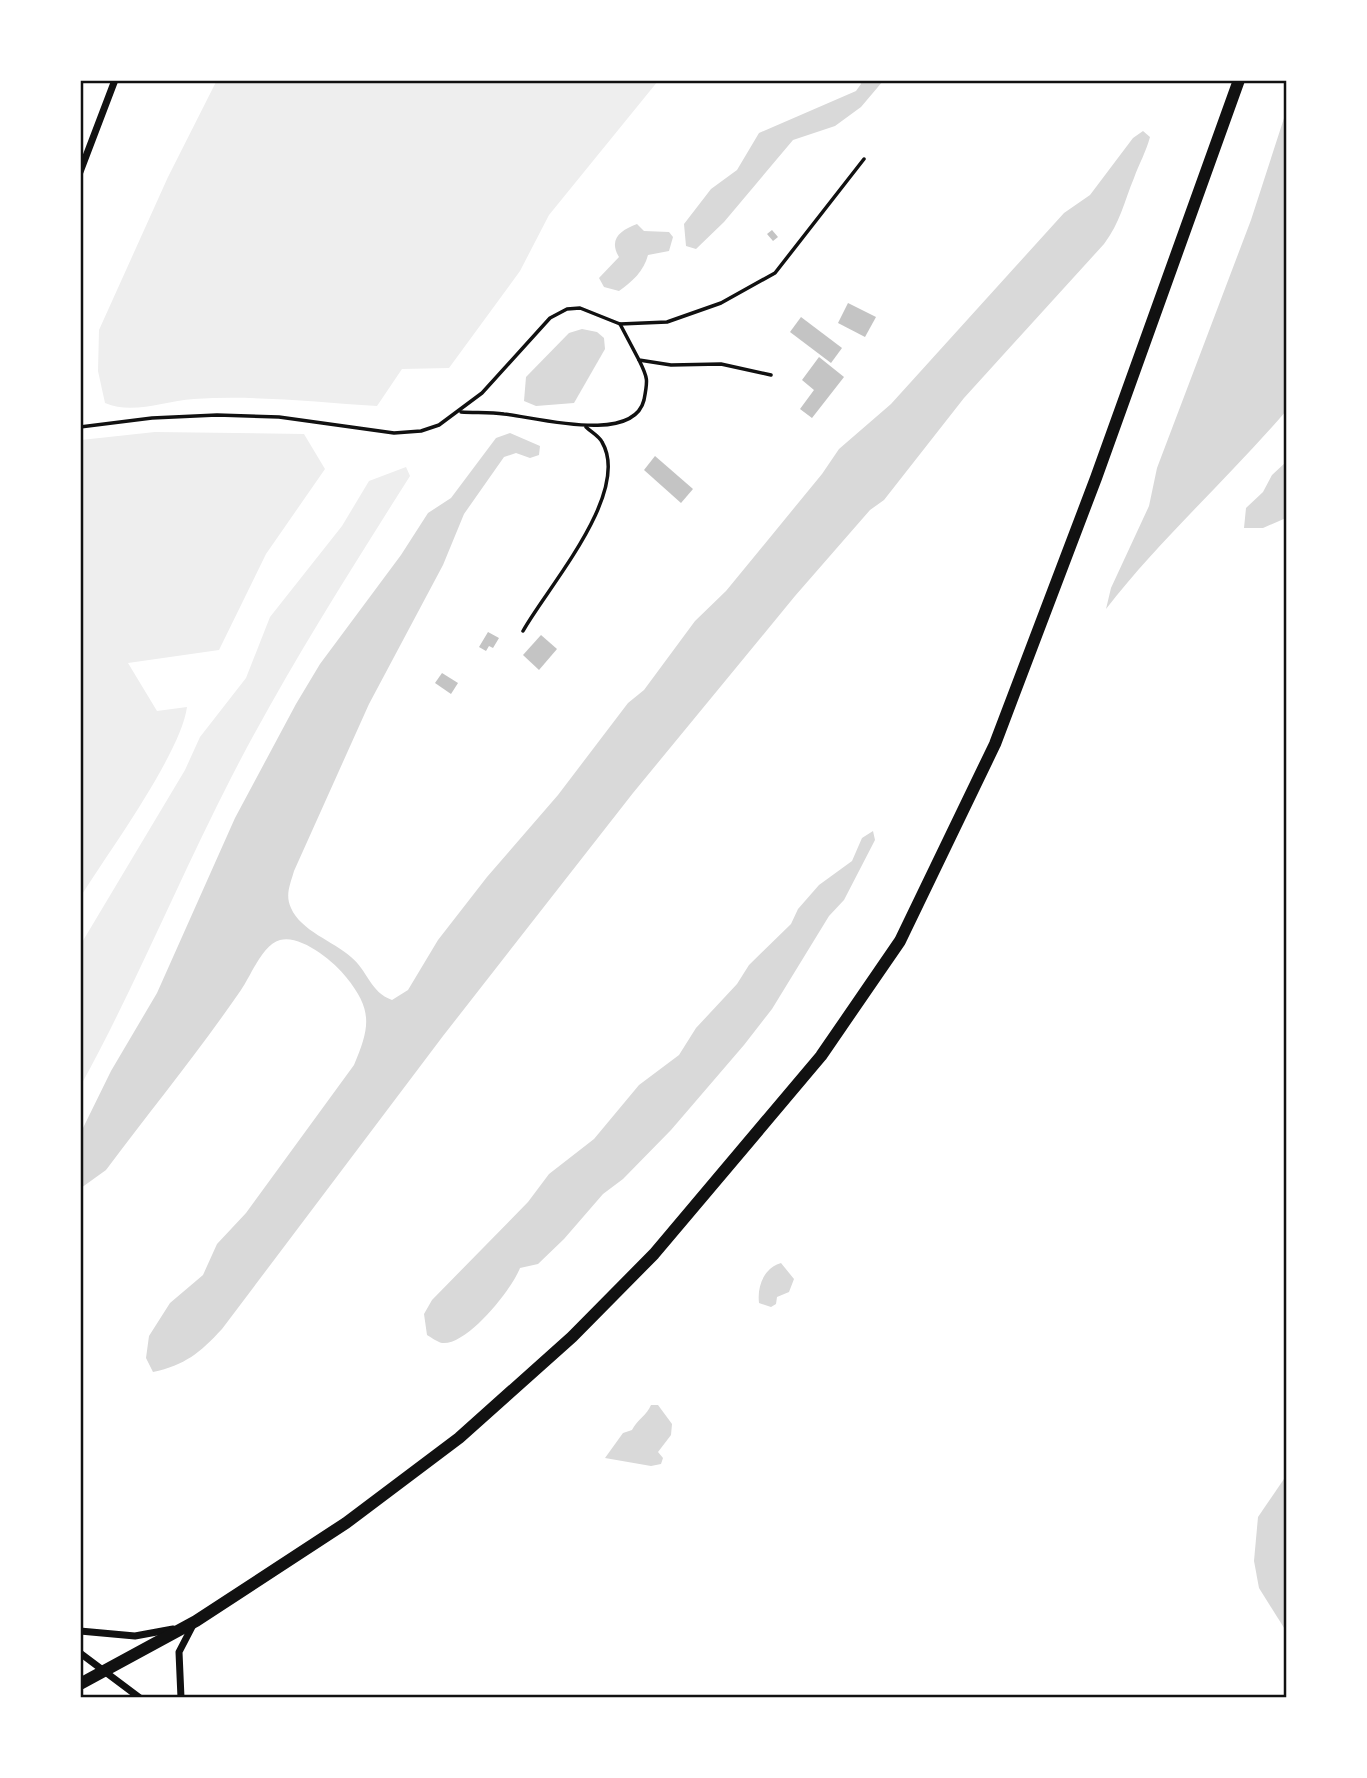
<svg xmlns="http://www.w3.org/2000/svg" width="1367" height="1778" font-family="'Noto Sans',sans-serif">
  <rect width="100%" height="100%" fill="#fff"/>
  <g fill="#eee">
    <path d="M217,80H658V81L549,215L520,271L449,368L402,369L377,406C316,402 254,395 194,399C163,401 133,415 105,403L98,371L99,330L168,177Z"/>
    <path d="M155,432L304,434L325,469L266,554L219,650L128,663L157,711L187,707C181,753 108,853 81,896V440Z"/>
    <path d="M406,467L410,476C348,574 285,673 232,776C179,879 136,985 81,1085V944L185,770L200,737L246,678L270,617L342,526L369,481Z"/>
  </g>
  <g fill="#d9d9d9">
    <polygon points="860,81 883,81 861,107 835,126 793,140 724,222 696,249 686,246 684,224 711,189 737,170 759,133 856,91 861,84"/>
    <path d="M1286,112V411C1228,479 1161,538 1106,609L1111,588L1149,506L1157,468L1251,220Z"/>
    <path d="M1143,131L1150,137C1146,152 1139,164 1134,178C1124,202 1120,223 1104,244L964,398L884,500L870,510L795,596L633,793L443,1036L222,1329C200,1353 185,1365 153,1372L146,1358L149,1336L170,1303L203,1275L217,1244L246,1213L354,1065C370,1027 373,1010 346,977C334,961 300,934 280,940C262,945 251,976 241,990C199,1051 151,1110 106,1170L81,1188L83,1128L111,1071L157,993L235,818L296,704L320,664L401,555L428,513L451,498L496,438L510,433L540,446L539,455L530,458L516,453L504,457L464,514L443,565L369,704L294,871C290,885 285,895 291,908C301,931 333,941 351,957C368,971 370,992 392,1000L408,990L438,940L487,877L558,795L628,703L644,690L695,621L726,591L822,474L839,449L891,404L1064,213L1090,195L1133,138Z"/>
    <path d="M637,224L644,231L669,232L673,237L669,251L648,255C644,271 632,282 619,291L604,287L599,278L619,257C608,239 621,230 637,224Z"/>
    <polygon points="582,329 597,332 604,338 605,349 574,403 536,406 524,401 526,377 569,333"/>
    <polygon points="1286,462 1286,518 1263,528 1244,528 1246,508 1263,492 1272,475"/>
    <path d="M873,831L875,840L844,900L829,916L772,1009L744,1045L671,1130L623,1179L603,1194L564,1239L538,1264L520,1268C512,1289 467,1346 442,1343C437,1342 431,1337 427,1335L424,1314L432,1300L528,1202L549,1174L594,1139L639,1085L679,1055L696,1028L737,984L749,965L791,924L798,909L819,885L852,861L862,838Z"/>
    <path d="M781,1263L794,1279L789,1292L777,1297L776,1304L771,1307L759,1303C757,1286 764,1268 781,1263Z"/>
    <path d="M651,1405H658L672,1424L671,1435L658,1452L663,1458L661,1464L651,1466L605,1458L623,1433L632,1430C637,1420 647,1415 651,1405Z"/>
    <polygon points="1286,1476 1286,1631 1259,1588 1254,1561 1258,1517"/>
  </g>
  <g fill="#c4c4c4">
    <polygon points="772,230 778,237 773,241 767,234"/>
    <polygon points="848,303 876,317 865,337 838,323"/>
    <polygon points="801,317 842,348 831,363 790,332"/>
    <polygon points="819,357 844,377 812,418 800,409 814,390 802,380"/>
    <polygon points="655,456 693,489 681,503 644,470"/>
    <polygon points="488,632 499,638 493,648 489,646 486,651 479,647"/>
    <polygon points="541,635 557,649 539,670 523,655"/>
    <polygon points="442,673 458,683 451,694 435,683"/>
  </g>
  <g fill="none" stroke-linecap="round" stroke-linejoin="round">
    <g stroke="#111" stroke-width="3.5">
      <polyline points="620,324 667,322 721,303 775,273 864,159"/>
      <path d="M461,412C475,413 490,412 504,414C535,417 633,445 644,400C648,380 648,378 639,360"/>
      <polyline points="80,427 152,418 217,415 279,417 394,433 421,431 439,425 482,393 550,318 567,309 580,308 620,324 639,360 671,365 721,364 771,375"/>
      <path d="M523,631C546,589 632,493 602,442C599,436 591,432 586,427"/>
    </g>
    <g stroke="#111" stroke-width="7">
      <polyline points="80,172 115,80"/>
      <polyline points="80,1631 135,1636 173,1629"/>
      <polyline points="80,1653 140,1698"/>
      <polyline points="181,1698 179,1652 193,1625"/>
    </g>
    <polyline stroke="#111" stroke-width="12" points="80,1684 196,1621 346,1523 459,1438 572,1337 654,1254 821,1056 900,941 995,744 1096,478 1239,80"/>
  </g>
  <rect width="1367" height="1778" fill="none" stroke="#ffffff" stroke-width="164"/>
  <rect x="82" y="82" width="1203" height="1614" fill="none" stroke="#111" stroke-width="2.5"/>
</svg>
